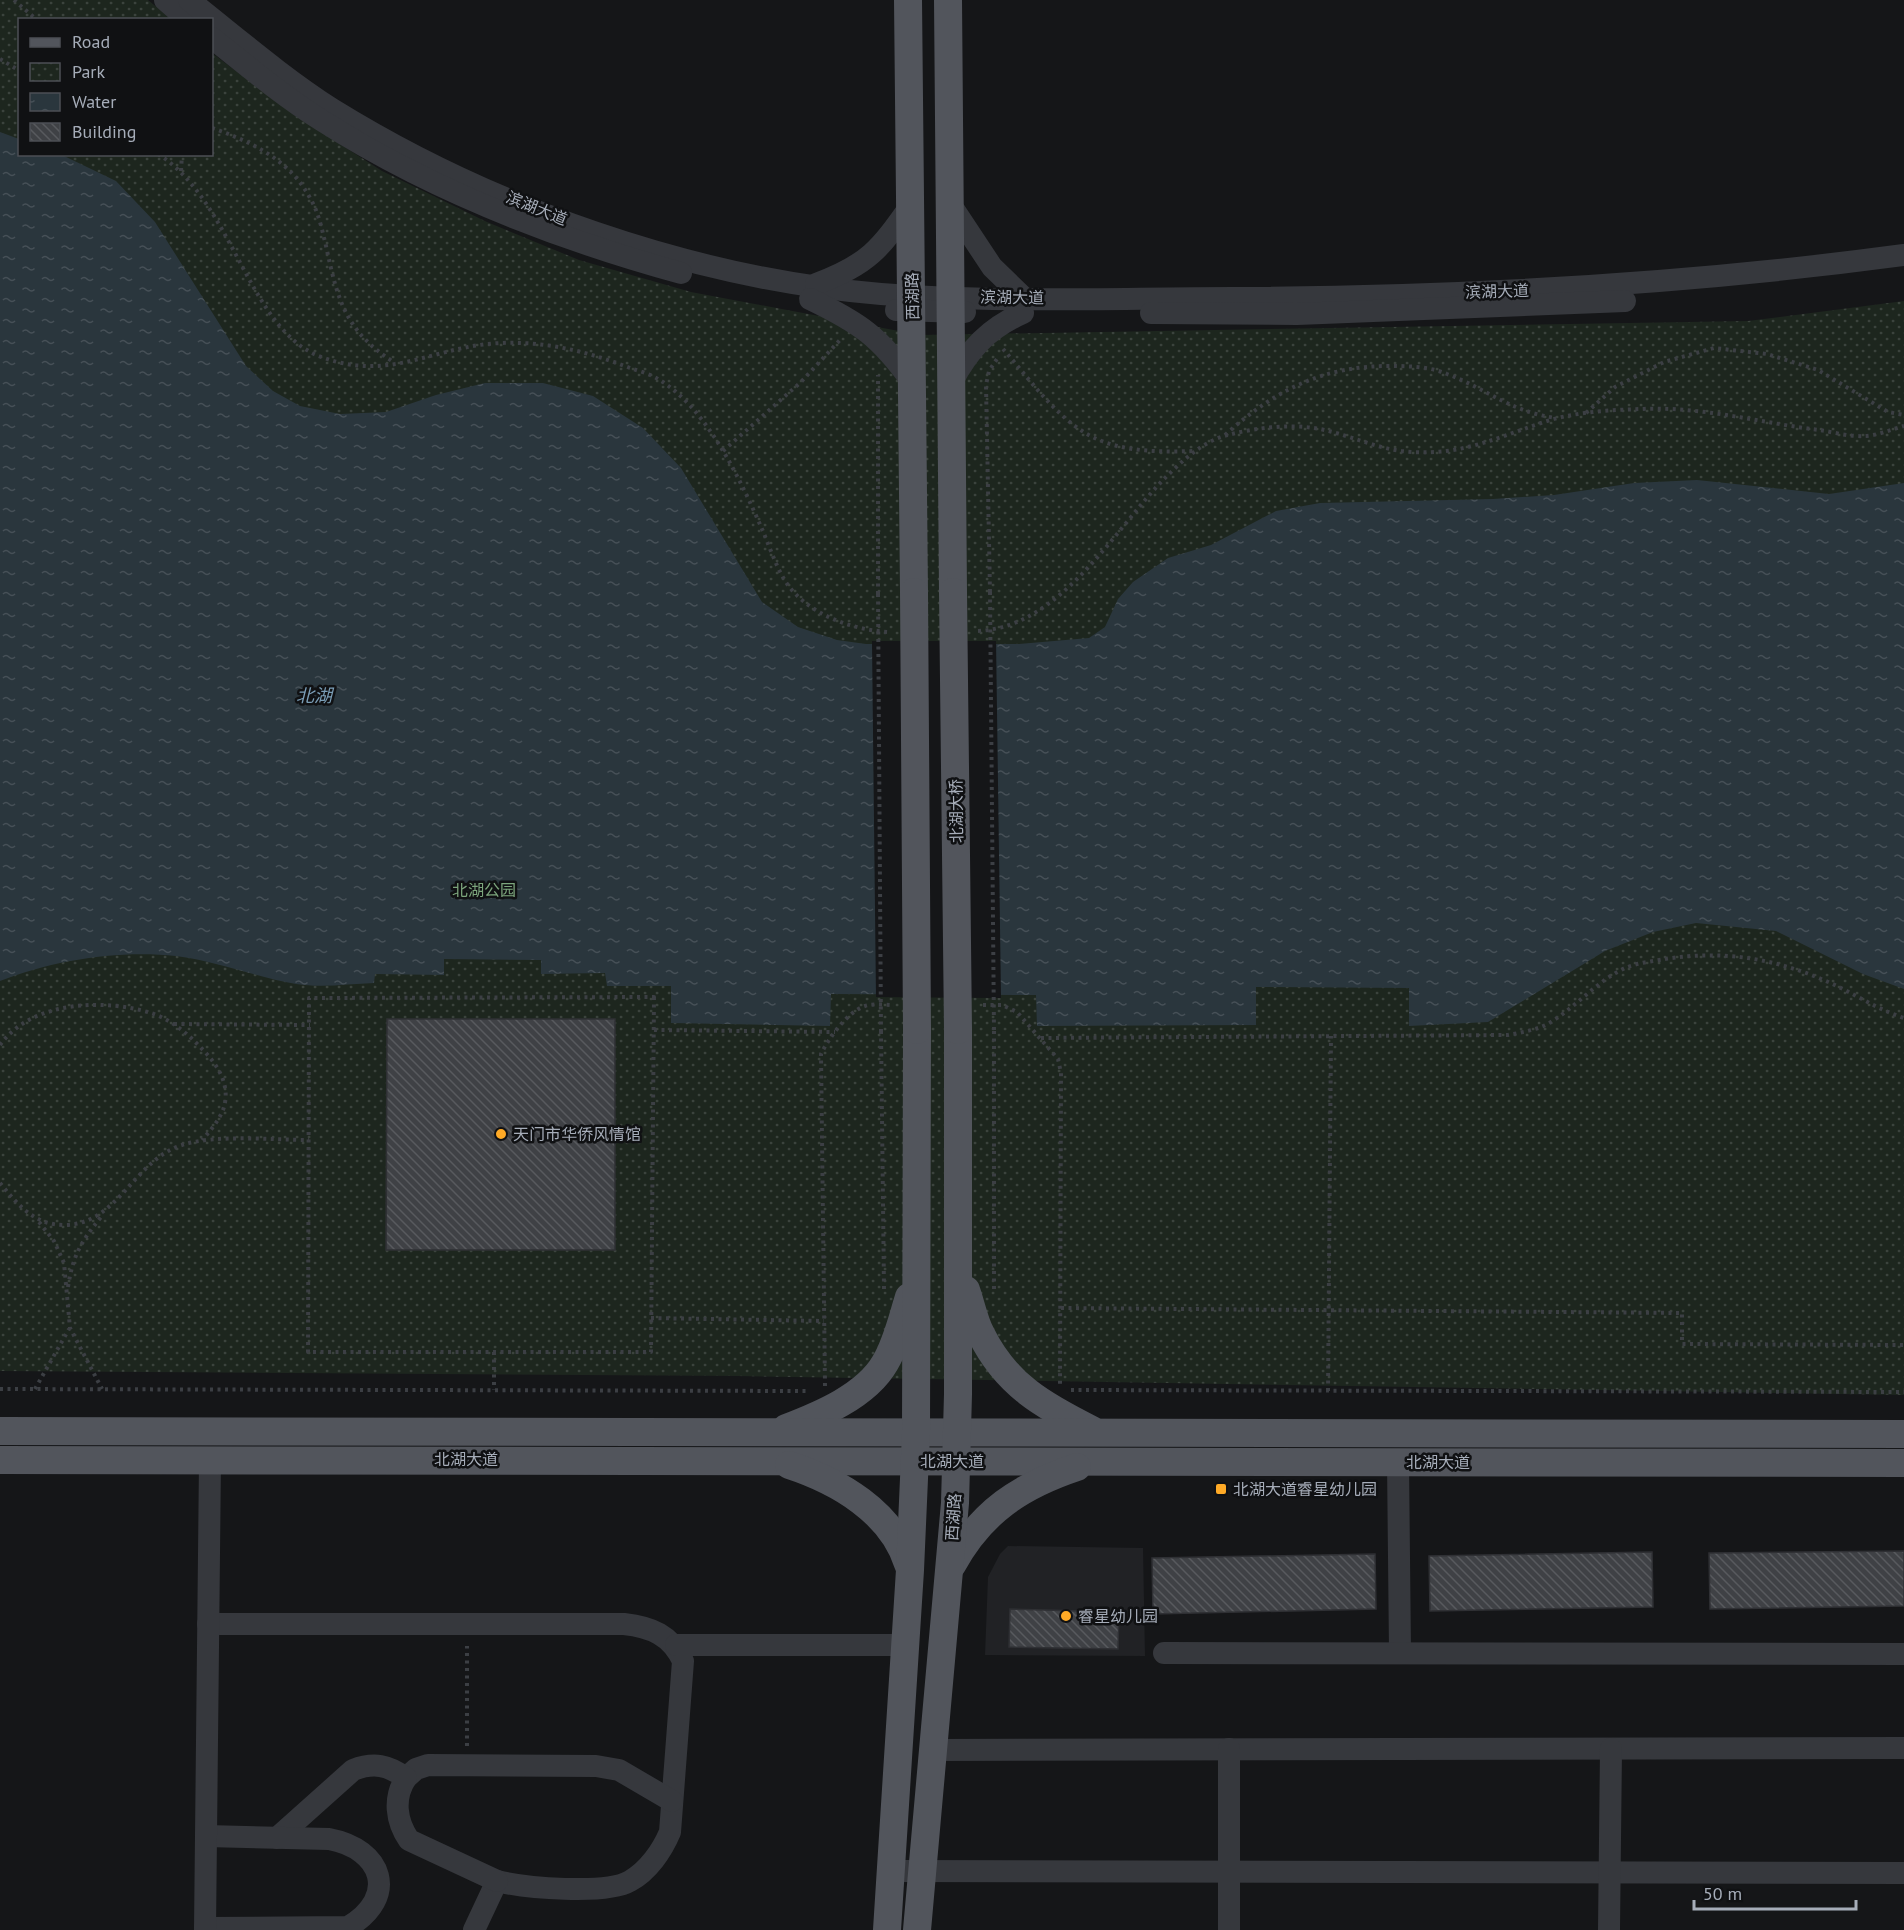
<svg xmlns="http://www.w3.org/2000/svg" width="1904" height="1930" font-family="'PT Sans','Noto Sans SC',sans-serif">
  <defs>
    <pattern id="park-dots" width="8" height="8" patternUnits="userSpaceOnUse" patternTransform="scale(1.5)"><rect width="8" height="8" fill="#1d261e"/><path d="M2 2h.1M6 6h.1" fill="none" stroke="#3b433d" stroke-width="1.8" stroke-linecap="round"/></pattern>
    <pattern id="water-ripples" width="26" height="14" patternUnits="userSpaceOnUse" patternTransform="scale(1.5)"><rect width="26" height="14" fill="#2a363d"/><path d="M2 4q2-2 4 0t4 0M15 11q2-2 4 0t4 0" fill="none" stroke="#465057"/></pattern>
    <pattern id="building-back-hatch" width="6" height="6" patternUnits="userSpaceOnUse" patternTransform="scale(1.5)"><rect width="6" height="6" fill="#3f4145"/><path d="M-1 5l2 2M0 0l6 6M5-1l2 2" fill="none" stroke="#585a5e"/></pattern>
  </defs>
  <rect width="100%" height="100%" fill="#151618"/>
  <polygon fill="#212225" points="1008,1546 1143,1548 1145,1656 985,1655 988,1577 1000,1554"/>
  <polygon fill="url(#park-dots)" points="0,0 148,0 171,19 20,20 20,154 212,154 212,53 293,114 382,171 487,222 579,260 691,292 920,335 1748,321 1904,301 1904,1395 738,1376 0,1371"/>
  <path fill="url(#water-ripples)" d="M0,132L19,139L20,154L62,155L116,181L155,222L246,366L273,391L300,406L340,414L386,412L436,395L485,383H543L593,396L643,428L681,468L762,602L798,627L837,640L866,644H1019L1089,638L1105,627L1118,599L1133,582L1168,558L1211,545L1276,511L1320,503L1493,499L1554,495L1634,483L1697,480L1829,494L1904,483V989L1863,974L1776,931L1696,923L1653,932L1605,951L1488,1022L1409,1026V988L1256,987V1025L1037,1026L1036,995L831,994L830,1026L671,1023V986H607L605,973L541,974V960L444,959V975L375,974L374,983C349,984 321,988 296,984C256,977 216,961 176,956C118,950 54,960 0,981Z"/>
  <polygon fill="#151618" points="872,641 996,641 1001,998 876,997"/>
  <g fill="url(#building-back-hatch)" stroke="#2f3034" stroke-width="1.5">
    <polygon points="387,1019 615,1019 615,1250 386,1250"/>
    <polygon points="1904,1551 1904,1606 1710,1609 1709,1553"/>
    <polygon points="1652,1552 1653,1607 1430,1611 1429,1556"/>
    <polygon points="1375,1554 1376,1609 1153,1614 1152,1558"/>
    <polygon points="1010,1609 1119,1612 1118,1649 1009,1647"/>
  </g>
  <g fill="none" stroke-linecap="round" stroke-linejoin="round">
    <g stroke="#3c3f44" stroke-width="4" stroke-dasharray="3 4.5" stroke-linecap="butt">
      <polyline points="14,0 37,20"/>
      <polyline points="0,59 20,71"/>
      <path d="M212,128C250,141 290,160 310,198C319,213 322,230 326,246C338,301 345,331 395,363"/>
      <path d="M158,154C235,203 248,333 324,358C387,380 427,351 487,344C537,339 584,350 630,368C639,371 650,374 658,379C707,408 740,479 762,529C769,545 775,564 784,579C804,613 851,630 889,632"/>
      <polyline points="181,171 182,154"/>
      <path d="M1003,349C1028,377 1054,415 1087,434C1120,453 1161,452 1196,451"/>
      <polyline points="1586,413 1615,387 1664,362 1714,348 1767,354 1818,370 1888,412 1904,415"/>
      <path d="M1225,435C1275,390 1324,365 1393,366C1410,366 1431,367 1447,374C1487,389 1511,412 1556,418"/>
      <polyline points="723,451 801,382 840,340"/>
      <polyline points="990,592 986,385 989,371 997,359"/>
      <polyline points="878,594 878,375"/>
      <path d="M978,631C1059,627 1111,535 1162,481C1180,463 1202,441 1228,435C1254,428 1287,424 1314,428C1347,433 1379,451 1413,452C1462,455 1496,438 1541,423C1572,412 1609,410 1642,409C1701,406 1761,423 1819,430C1833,432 1850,437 1864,436C1877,436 1892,429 1904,426"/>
      <polygon points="654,997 651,1352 308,1352 309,998"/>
      <polyline points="983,1005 1002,1005 1017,1012 1058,1059 1061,1073 1060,1385"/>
      <polyline points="174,1024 310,1025"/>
      <polyline points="654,1030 835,1032"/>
      <polyline points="881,1031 884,1289"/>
      <polyline points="994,1031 994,1293"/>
      <path d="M1041,1038L1508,1035C1523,1032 1538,1030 1551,1022C1577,1006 1597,981 1625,968C1637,963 1653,961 1665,959C1723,950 1773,958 1826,981C1852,992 1876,1009 1904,1018"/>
      <path d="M0,1045C32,1000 107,998 154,1014C175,1022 190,1036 205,1052C220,1068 231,1088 223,1110C218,1122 210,1131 202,1140"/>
      <path d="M0,1183C18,1205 35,1226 66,1225C119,1223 134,1160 182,1145C216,1134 273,1140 309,1140"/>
      <polyline points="39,1222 54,1241 64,1263 70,1328 102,1389"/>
      <path d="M68,1287C73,1255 81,1242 101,1217"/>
      <polyline points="1061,1308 1682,1313 1682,1344 1904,1345"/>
      <polyline points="651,1318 824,1321"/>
      <polyline points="494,1352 494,1390"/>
      <path d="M825,1386L821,1054C829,1038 847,1012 865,1006C874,1003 885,1005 894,1005"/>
      <polyline points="0,1389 807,1391"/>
      <polyline points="35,1389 69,1329"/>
      <polyline points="1071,1390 1904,1392"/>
      <polyline points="1328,1391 1331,1036"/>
      <polyline points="467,1746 467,1646"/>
    </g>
    <g stroke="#36383d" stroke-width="22">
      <polyline points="165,0 188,20"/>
      <path d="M189,0C236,37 282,77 332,109C492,208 694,279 881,294C997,303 1116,298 1232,298C1457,297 1681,285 1904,255"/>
      <path d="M212,38C247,66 283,96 321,120C432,191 554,238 681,273"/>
      <polyline points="951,205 992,267 1024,298"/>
      <path d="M816,284C868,265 880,249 911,205"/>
      <path d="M810,299C860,323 880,337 912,382"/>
      <polyline points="896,310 965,312"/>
      <polyline points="1151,313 1297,314 1625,301"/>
      <path d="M952,382C969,349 989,328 1023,313"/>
      <polyline points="1398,1462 1400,1652"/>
      <path d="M208,1624H624C651,1627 671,1635 683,1661L670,1832C662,1851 648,1871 630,1881C606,1895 525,1888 497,1881L474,1930"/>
      <polyline points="676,1645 905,1645"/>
      <polyline points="1164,1653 1904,1654"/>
      <polyline points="933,1750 1904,1748"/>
      <polyline points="406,1778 416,1769 428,1765 596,1766 619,1770 672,1801"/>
      <path d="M277,1838L353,1770C374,1762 388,1765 406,1778C393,1798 396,1821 409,1840L497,1881"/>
      <polyline points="891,1871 1904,1873"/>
      <path d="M205,1928L348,1927C399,1897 383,1849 329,1839L206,1836"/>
      <polyline points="205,1930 210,1460"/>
      <polyline points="1229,1930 1229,1749"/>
      <polyline points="1609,1930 1611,1749"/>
    </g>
    <g stroke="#52555c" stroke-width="28">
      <polyline points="908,0 914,592"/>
      <polyline points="948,0 953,592"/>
      <path d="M966,1290C971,1304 974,1321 981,1334C1006,1385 1044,1406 1092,1430"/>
      <path d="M786,1428C820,1415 866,1396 885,1363C897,1343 902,1319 909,1297"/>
      <polyline points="0,1431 1904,1434"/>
      <polyline points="0,1460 1904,1463"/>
      <path d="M789,1465C838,1481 892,1512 908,1564"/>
      <path d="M952,1565C981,1512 1020,1486 1077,1467"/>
      <polyline points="887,1930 910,1570 916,1433 917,1030"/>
      <polyline points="917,1930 955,1503 958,1394 958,1030"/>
    </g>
    <g stroke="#3c3f44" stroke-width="4" stroke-dasharray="3 4.5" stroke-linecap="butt">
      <polyline points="990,592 994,1031"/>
      <polyline points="878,594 881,1031"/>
    </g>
    <g stroke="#52555c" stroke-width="28">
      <polyline points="914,592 917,1030"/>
      <polyline points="953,592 958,1030"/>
    </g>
  </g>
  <g fill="#ffaa26" stroke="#101113" stroke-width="2">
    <circle cx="501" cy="1134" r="6"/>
    <rect x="1215" y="1483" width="12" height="12" rx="3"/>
    <circle cx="1066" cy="1616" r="6"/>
  </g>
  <g text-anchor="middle" stroke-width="5" stroke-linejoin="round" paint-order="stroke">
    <g font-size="16" fill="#a6adb9" stroke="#101113">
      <text transform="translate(537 208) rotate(22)" y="6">滨湖大道</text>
      <text transform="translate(1497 291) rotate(-2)" y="6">滨湖大道</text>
      <text transform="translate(912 296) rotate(-91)" y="6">西湖路</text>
      <text transform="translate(1012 297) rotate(1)" y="6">滨湖大道</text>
      <text transform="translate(956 811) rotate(-91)" y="6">北湖大桥</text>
      <text x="466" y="1465">北湖大道</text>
      <text x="952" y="1467">北湖大道</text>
      <text x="1438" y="1468">北湖大道</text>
      <text transform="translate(953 1517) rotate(-86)" y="6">西湖路</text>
    </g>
    <g font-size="16" fill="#7ca57c" stroke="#101113">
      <text x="484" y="896">北湖公园</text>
    </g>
    <g font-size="16" fill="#a6adb9" stroke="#101113" text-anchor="start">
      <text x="513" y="1140">天门市华侨风情馆</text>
      <text x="1233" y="1495">北湖大道睿星幼儿园</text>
      <text x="1078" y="1622">睿星幼儿园</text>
    </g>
    <g font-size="18" font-style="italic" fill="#7b9eb7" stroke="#101113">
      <text x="314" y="702">北湖</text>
    </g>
  </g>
  <rect x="18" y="18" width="195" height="138" fill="#101113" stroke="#4c4f55" stroke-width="1.5"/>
  <rect x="30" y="38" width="30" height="9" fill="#52555c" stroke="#4c4f55" stroke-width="1.5"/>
  <text x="72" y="48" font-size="18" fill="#a6adb9">Road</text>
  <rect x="30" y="63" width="30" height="18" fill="url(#park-dots)" stroke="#4c4f55" stroke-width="1.5"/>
  <text x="72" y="78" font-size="18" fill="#a6adb9">Park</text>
  <rect x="30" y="93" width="30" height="18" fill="url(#water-ripples)" stroke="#4c4f55" stroke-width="1.5"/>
  <text x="72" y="108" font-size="18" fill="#a6adb9">Water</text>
  <rect x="30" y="123" width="30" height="18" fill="url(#building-back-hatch)" stroke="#4c4f55" stroke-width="1.5"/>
  <text x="72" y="138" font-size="18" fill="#a6adb9">Building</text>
  <path d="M1694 1900v9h162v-9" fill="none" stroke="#a6adb9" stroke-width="3"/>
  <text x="1703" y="1900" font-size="18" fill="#a6adb9" stroke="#101113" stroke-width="4.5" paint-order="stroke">50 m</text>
</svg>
